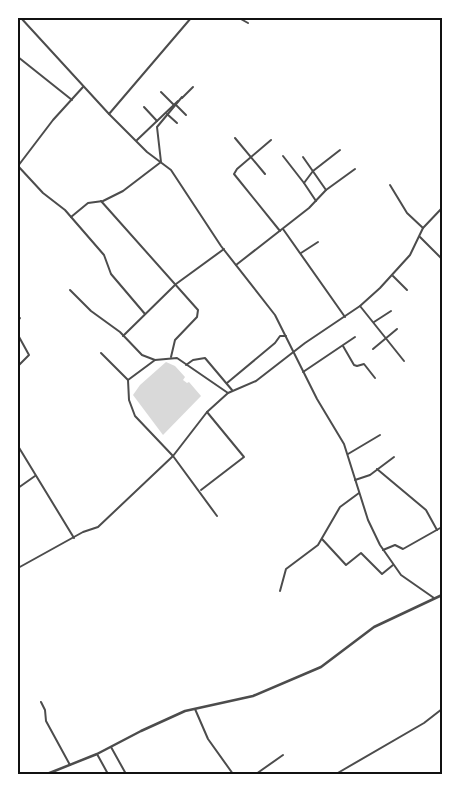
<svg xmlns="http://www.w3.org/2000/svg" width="460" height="792" font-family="'Space Grotesk',sans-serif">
  <rect width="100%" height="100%" fill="#fff"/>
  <polygon fill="#d9d9d9" points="166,362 175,366 185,377 183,380 187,383 189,382 201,396 163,435 133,395 140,385"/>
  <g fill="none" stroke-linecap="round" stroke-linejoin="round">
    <g stroke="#4c4c4c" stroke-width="2">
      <polyline points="21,18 109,114 147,152 171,170 221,246 275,315 317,399 344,444 368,520 380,545 401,575 434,598"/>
      <polyline points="239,18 248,23"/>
      <polyline points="18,57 72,100"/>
      <polyline points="83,87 53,120 18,166 43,193 65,210 104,255 111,274 145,314"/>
      <polyline points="161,92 174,105"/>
      <polyline points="182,98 193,87"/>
      <polyline points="176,105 186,115"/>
      <polyline points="144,107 157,121"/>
      <polyline points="109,114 191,18"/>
      <polyline points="167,114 177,123"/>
      <polyline points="235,138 265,174"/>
      <polyline points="137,140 178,101"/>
      <polyline points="271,140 237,169 234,174 280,231"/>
      <polyline points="283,156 304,183"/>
      <polyline points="303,157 326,190"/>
      <polyline points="390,185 407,213 423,228"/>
      <polyline points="101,201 198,310 197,317 175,340 171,357"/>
      <polyline points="316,201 304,183 313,171 340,150"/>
      <polyline points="71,217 88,203 103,201 123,191 161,162 157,127 182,97"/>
      <polyline points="283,229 345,317"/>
      <polyline points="420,237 441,258"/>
      <polyline points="301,253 318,242"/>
      <polyline points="236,265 309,208 326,190 355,169"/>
      <polyline points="393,276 407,290"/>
      <polyline points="70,290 91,311 120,332 142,355 155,360 177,358 228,393"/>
      <polyline points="360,306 404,361"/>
      <polyline points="18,321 20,318"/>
      <polyline points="374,322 391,311"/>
      <polyline points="18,335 29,355 18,366"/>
      <polyline points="123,336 176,284 224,249"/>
      <polyline points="343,346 354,365 357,366 364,364 375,378"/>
      <polyline points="373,349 397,329"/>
      <polyline points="101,353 128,380"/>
      <polyline points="155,360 128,380 129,400 135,416 173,456 217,516"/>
      <polyline points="186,365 193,360 205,358 232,390"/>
      <polyline points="303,372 355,337"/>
      <polyline points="227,383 275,343 280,336 286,336"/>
      <polyline points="18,446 74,538"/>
      <polyline points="348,454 380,435"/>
      <polyline points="377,469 426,510 437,530"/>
      <polyline points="355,480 370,475 394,457"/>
      <polyline points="18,488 35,476"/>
      <polyline points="201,490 244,457 207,412"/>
      <polyline points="322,539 346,565 361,553 382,574 393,565"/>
      <polyline points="383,550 395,545 403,549 442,527"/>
      <polyline points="18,568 83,532 98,527 173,456 207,412 228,393 256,381 305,343 360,306 380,288 410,255 423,228 442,208"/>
      <polyline points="280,591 286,569 318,545 340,507 359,493"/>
      <polyline points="41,702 45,710 46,721 70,765"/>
      <polyline points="195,709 208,739 233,774"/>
      <polyline points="111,747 126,774"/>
      <polyline points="97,754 108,774"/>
      <polyline points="256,774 283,755"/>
      <polyline points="336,774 424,723 442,709"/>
    </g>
    <polyline stroke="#4c4c4c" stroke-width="2.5" points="47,774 97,754 141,731 185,711 253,696 321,667 374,627 442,595"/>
  </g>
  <rect width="460" height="792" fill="none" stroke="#ffffff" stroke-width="38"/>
  <rect x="19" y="19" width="422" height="754" fill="none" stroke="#111" stroke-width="2"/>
</svg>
